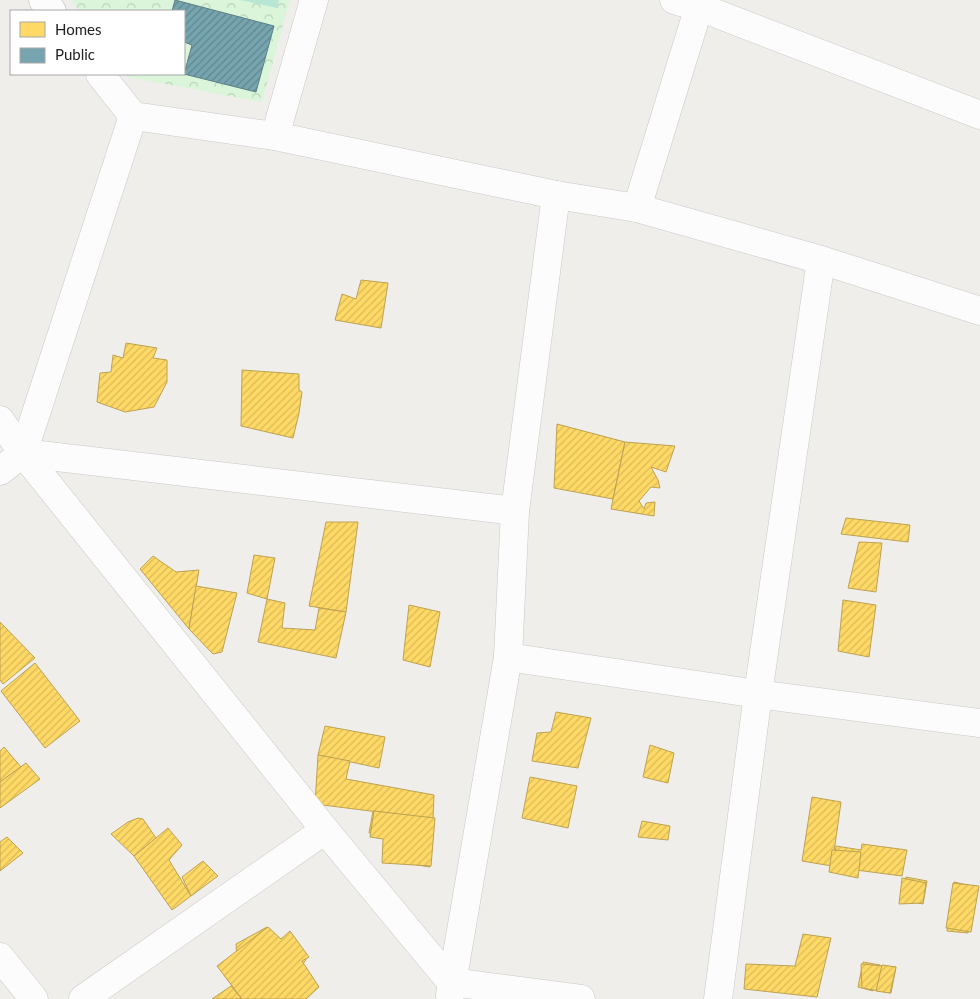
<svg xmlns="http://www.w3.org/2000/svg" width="980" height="999" font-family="Lato,sans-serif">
  <defs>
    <pattern id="park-crowns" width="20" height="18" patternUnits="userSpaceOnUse" patternTransform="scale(1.25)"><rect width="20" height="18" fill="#daf5da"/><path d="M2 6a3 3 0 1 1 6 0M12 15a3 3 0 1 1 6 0" fill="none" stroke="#bbd2bb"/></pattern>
    <pattern id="homes-hatch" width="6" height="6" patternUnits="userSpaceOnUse" patternTransform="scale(1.25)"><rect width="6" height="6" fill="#ffd966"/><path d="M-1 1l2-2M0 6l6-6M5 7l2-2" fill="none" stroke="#daba58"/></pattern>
    <pattern id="public-hatch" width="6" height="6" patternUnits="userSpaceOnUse" patternTransform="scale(1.25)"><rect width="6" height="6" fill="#76a5af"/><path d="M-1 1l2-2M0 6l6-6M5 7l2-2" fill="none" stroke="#60868e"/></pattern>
  </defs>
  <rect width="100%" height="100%" fill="#f0eeeb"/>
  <polygon fill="url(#park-crowns)" points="71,0 290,0 262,102 128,77 126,74 184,74 184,11 79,11"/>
  <polygon fill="#b7e6d2" points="240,0 279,0 277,8"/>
  <g fill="url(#homes-hatch)" stroke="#bda252">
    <polygon points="361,280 388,283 381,328 335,320 342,294 356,299"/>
    <polygon points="126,343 157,348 153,358 167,360 167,382 154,407 125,412 97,402 100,373 111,372 113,355 123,358"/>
    <polygon points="242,370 299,374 299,390 302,392 299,413 293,438 241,426"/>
    <polygon points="557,424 625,442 613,499 554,488"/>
    <polygon points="625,442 675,446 666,472 651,467 658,480 660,488 651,487 639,501 644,509 646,503 655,502 654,516 611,509"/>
    <polygon points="846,518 910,525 908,542 841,534"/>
    <polygon points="326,522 358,522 346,612 309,606"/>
    <polygon points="859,542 882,543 876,592 848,588"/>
    <polygon points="254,555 275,558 267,599 247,593"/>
    <polygon points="153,556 176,572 199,570 189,629 140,569"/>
    <polygon points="196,586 237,593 222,652 213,654 189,629"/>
    <polygon points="267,599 285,603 282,628 315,630 319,608 346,612 336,658 258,642"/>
    <polygon points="843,600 876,605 869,657 838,651"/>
    <polygon points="409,605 440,612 430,667 403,660"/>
    <polygon points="0,622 35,658 3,684 0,680"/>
    <polygon points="35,663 80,721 45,748 1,691"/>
    <polygon points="556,712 591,718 578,768 532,761 537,733 551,732"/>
    <polygon points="325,726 385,737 379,768 318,755"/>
    <polygon points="650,745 674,753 668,783 643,777"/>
    <polygon points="4,747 21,767 0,782 0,751"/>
    <polygon points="318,755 350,761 346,779 434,795 433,819 315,804"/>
    <polygon points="26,763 40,779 0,808 0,782"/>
    <polygon points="530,777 577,786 568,828 522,818"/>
    <polygon points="812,797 841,802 832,866 802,861"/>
    <polygon points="373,811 433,819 430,867 399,862 404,839 369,833"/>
    <polygon points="374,811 435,818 431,866 382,863 383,839 370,837"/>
    <polygon points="138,818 143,819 156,838 134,856 111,834 128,822"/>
    <polygon points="642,821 670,826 668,840 638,837"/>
    <polygon points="168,828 182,845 169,860 191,896 172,910 134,856"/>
    <polygon points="7,837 23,853 0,871 0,842"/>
    <polygon points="862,844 907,850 902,876 833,867 836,846 861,850"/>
    <polygon points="832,850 861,852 858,878 829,872"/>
    <polygon points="203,861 218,876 191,896 182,877"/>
    <polygon points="906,877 927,881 923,904 903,900"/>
    <polygon points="902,878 926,883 923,903 899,904"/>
    <polygon points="954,882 976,887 968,933 947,931"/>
    <polygon points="953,883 979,886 971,932 946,928"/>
    <polygon points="267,927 279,939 293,936 307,958 303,964 318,987 303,999 242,999 224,975 237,960 236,944"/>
    <polygon points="268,927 281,939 290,931 309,957 302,961 319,987 306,999 242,999 217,966"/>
    <polygon points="803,934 831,938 817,997 744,989 746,964 795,966"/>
    <polygon points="863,962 880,965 873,991 858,987"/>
    <polygon points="861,964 896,967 891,993 862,988"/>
    <polygon points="882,965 896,967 890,993 876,991"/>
    <polygon points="231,986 242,999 212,999"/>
  </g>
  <polygon fill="url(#public-hatch)" stroke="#5d7e85" points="175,0 274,26 256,92 184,74 192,45 184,42 184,11 172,11"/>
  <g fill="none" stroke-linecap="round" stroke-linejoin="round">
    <defs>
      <g id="minor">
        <polyline points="43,0 52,11"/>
        <polyline points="674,0 699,7 980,115"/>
        <polyline points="100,74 133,116 275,136 314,0"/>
        <polyline points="275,136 556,195 637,208 821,260 980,311"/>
        <polyline points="637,208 701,0"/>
        <polyline points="0,420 23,453 325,830 451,982 581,999"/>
        <polyline points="23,453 133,116"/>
        <polyline points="0,471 23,453 515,511"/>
        <polyline points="508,657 758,694 980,723"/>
        <polyline points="0,957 34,999"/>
        <polyline points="450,995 508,657 515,511 556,195"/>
        <polyline points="83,999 325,830"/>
        <polyline points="718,999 758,694 821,260"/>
      </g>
    </defs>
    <use href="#minor" stroke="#c9c8c7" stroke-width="29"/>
    <use href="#minor" stroke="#fdfcfc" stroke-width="28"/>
  </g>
  <rect x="10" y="10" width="175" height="65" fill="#ffffff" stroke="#a7a7a7"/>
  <rect x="20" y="22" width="25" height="15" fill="#ffd966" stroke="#a7a7a7"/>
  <text x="55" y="35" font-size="15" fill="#222222">Homes</text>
  <rect x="20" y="48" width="25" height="15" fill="#76a5af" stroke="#a7a7a7"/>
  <text x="55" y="60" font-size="15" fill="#222222">Public</text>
</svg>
